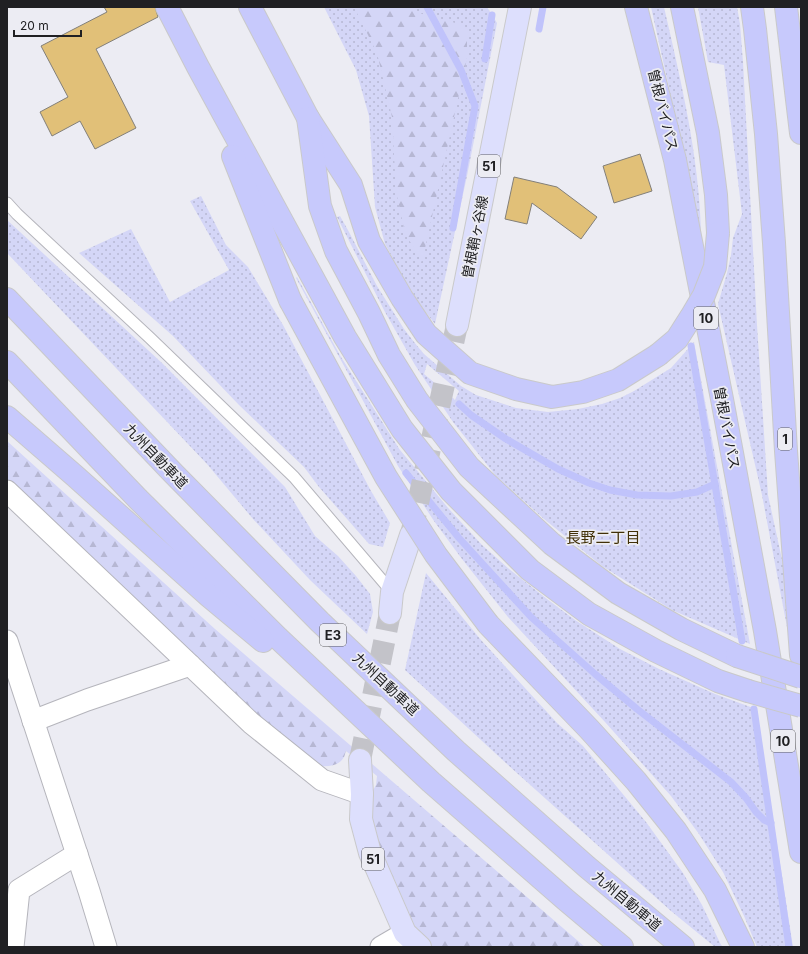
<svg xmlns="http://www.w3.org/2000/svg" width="808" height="954" font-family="Inter,'Noto Sans JP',sans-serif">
  <defs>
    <pattern id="grass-dots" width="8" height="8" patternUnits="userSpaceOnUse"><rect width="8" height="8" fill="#d4d6f7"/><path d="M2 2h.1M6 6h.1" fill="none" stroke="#b6b7d3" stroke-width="1.8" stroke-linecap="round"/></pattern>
    <pattern id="forest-firs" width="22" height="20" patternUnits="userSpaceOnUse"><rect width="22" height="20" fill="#d4d6f7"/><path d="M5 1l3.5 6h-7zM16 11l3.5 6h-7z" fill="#b6b7d3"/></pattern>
  </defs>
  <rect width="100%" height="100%" fill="#ececf3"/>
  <g fill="url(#grass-dots)" fill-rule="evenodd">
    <polygon points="324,7 487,7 497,23 467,176 435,324 424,310 405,281 385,244 375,207 369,116 356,70"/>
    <path d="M651,7H664C681,81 699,156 701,232Z"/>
    <polygon points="698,7 737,7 740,24 743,62 757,325 768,495 783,564 792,626 790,643 762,495 718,304 727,273 731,255 733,238 742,214 724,65 708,62"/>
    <polygon points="201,196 226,245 248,267 283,325 371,491 390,523 383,547 369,544 319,487 304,467 239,405 173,336 79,253 131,229 170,302 229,270 190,201"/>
    <path d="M340,216L349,232L377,286L404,329L414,342L424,354L461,386L476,395L516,408L548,412L578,409L602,404L620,398L634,391L671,368L694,342L750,644L672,610L602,566L544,519L496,476L453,422L415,365L385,312L337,217ZM427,364L459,391L455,400L424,374Z"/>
    <polygon points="7,220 162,363 285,487 315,536 338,556 356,576 370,594 373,612 367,634 310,580 253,519 207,464 7,253"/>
    <polygon points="297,277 341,357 400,450 449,509 482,545 509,569 547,599 575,620 620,649 659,669 715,694 756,709 793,947 757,947 744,916 723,872 699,834 671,796 605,722 508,617 462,559 434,521 398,466 361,397 296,278"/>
    <polygon points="426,573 481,640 557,723 583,746 646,822 683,873 702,905 722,947 715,947 671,911 507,764 405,670"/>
  </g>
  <g fill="url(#forest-firs)">
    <polygon points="354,7 411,7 415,12 459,24 467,31 467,58 422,262 405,233 396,191 392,117 377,53"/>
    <path d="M7,441L215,629L585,947H428L418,939L372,833V792L376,785L377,776L346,751C345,753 345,755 344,757C337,770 318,766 307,764L7,484Z"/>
  </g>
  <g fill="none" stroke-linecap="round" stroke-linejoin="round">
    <g stroke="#c0c3fb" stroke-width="7">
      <polyline points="427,7 461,70 475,106 453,228"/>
      <polyline points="539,29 543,7"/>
      <polyline points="485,59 492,15"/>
      <polyline points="691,346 742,641"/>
      <polyline points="459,404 471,415 506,439 558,469 589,483 610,490 637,495 671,496 697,492 715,484"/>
      <polyline points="406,473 459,538 531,617 595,674 637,709 731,782 746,798 756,812 764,820 771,823"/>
      <polyline points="754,709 789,947"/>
    </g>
  </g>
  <g fill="#e1c078" stroke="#827f79">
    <polygon points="104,7 155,7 158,17 96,49 136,128 95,149 80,121 52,136 40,112 68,97 41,46 107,12"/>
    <polygon points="640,154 652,191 614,203 603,166"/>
    <polygon points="514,177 557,187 597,217 581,239 532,203 527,224 505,219"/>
  </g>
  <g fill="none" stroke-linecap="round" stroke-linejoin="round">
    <g stroke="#c3c3c9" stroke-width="22" stroke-dasharray="22 11" stroke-linecap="butt">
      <polyline points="411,535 457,325"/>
      <polyline points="360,760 390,613"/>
    </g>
    <defs>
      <polyline id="lane" points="7,203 17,214 150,338 294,477 392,592"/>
      <g id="street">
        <polyline points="7,491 251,723 322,780 362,794"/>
        <polyline points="7,641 89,891 106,947"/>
        <polyline points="33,721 87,700 190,665"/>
        <polyline points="13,947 19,890 77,854"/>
        <polyline points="381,947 405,933"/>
      </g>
      <g id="primary">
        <polyline points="457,325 520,7"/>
        <polyline points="390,613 392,592 411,535"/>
        <polyline points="360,760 362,794 361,819 370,853 405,933 420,947"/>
      </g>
      <g id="highway">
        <polyline points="167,7 198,67 345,337 402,429 451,491 530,570 589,614 656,651 718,681 748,691"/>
        <polyline points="250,7 308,118 351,185 369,241 402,298 426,334 470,373 516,389 552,397 583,392 618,380 658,355"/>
        <polyline points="636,7 675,160 722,399 765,631 801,852"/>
        <polyline points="682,7 708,133 716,195 718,233"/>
        <polyline points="752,7 755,29 766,134 774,243 786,451 801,655"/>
        <polyline points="786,7 801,133"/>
        <polyline points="308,118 320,206 336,251 369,313 389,355 417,400 469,467 552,544 618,593 681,629 737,656"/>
        <polyline points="233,156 290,300"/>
        <polyline points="7,299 173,473 320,622 456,751 587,867 683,947"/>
        <polyline points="7,362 138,499 278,638 431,782 566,900 622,947"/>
        <polyline points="7,417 75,476 209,596 263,641"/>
        <polyline points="488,624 589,729 636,781 676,831 715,890 743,947"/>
      </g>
    </defs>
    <use href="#lane" stroke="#b5b5bc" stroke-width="13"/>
    <use href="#street" stroke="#b5b5bc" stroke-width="23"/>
    <use href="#primary" stroke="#c9c9ca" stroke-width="24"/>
    <use href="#highway" stroke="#c9c9ca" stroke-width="24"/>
    <use href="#lane" stroke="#fff" stroke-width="11"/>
    <use href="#street" stroke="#fff" stroke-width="21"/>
    <use href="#primary" stroke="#dddffd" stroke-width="22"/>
    <use href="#highway" stroke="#c7c9fc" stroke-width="22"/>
    <defs>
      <g id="highway-bridge">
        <polyline points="290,300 386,477 436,555 488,624"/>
        <polyline points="658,355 677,339 691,317 704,295 715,267 718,233"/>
        <polyline points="737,656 801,677"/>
        <polyline points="748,691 801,706"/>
      </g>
    </defs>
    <use href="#highway-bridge" stroke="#c9c9ca" stroke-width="24" stroke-linecap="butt"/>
    <use href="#highway-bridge" stroke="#c7c9fc" stroke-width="22"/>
  </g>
  <g text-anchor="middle" stroke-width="3.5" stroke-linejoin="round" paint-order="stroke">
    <g fill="#ececf3" stroke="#5d5d61" stroke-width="1">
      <rect x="478" y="155" width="22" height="22" rx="3"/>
      <rect x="694" y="307" width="24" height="22" rx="3"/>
      <rect x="778" y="428" width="14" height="22" rx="3"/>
      <rect x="320" y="624" width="26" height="22" rx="3"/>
      <rect x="771" y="730" width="24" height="22" rx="3"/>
      <rect x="362" y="848" width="22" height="22" rx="3"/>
    </g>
    <g font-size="13" font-weight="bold" fill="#202023">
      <text x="489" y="171">51</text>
      <text x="706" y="323">10</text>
      <text x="785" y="444">1</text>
      <text x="333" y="640">E3</text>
      <text x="783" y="746">10</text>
      <text x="373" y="864">51</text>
    </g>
    <g font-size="14" fill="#202023" stroke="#ececf3">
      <text transform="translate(663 110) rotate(76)" y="5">曽根バイパス</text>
      <text transform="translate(475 237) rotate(-79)" y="5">曽根鞘ヶ谷線</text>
      <text transform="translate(727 428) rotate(79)" y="5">曽根バイパス</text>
      <text transform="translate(156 456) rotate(46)" y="5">九州自動車道</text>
      <text transform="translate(386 684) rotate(43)" y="5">九州自動車道</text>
      <text transform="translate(627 901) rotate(40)" y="5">九州自動車道</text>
    </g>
    <g font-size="15" fill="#413007" stroke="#ececf3">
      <text x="603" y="543">長野二丁目</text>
    </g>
  </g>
  <rect width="808" height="954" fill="none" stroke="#202023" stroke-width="16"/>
  <path d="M14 30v6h67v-6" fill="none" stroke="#202023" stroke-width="2"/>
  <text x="20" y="30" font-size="12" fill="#202023" stroke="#ececf3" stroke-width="3" paint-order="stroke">20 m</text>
</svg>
